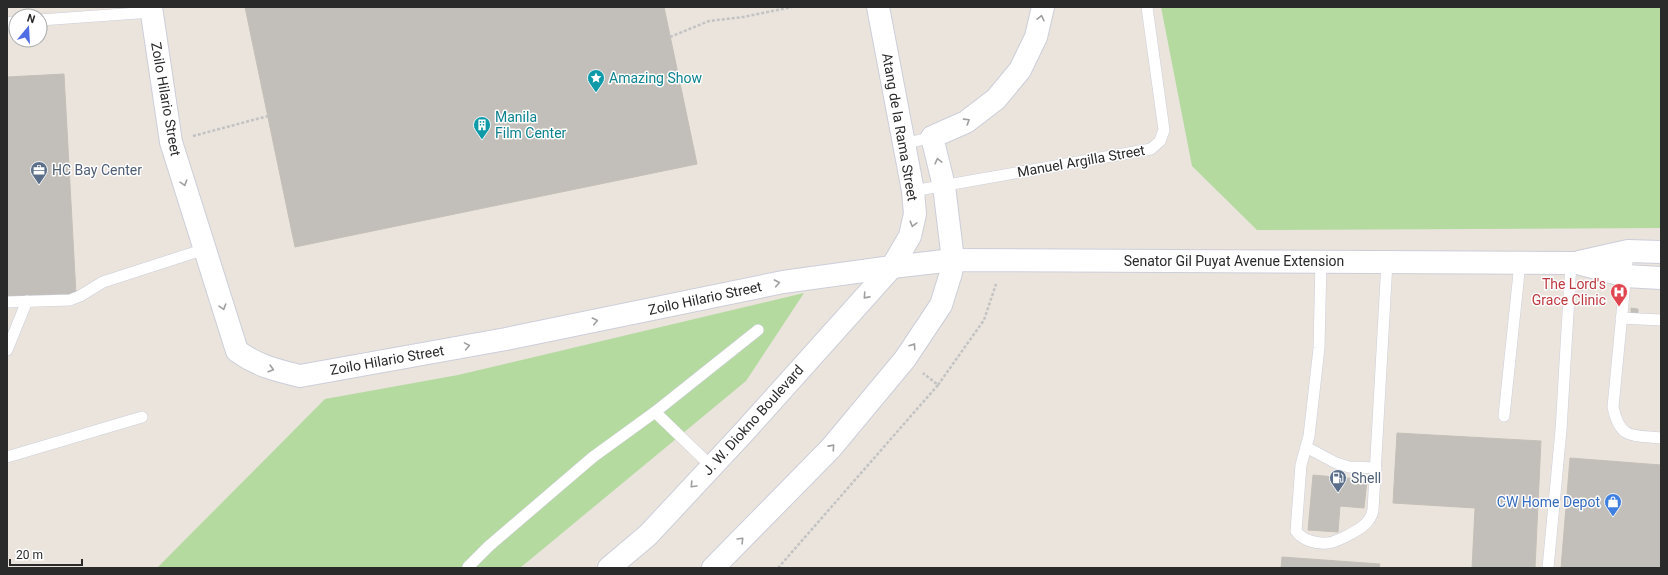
<svg xmlns="http://www.w3.org/2000/svg" width="1668" height="575" font-family="Roboto,sans-serif">
  <rect width="100%" height="100%" fill="#eae4dd"/>
  <g fill="#b4daa0">
    <polygon points="1161,7 1661,7 1661,228 1257,230 1192,166"/>
    <polygon points="804,293 746,381 520,568 157,568 325,399 458,375"/>
  </g>
  <g fill="#c2beba" stroke="#c5c0b7">
    <polygon points="245,7 664,7 697,164 295,247"/>
    <polygon points="64,74 76,294 7,297 7,77"/>
    <polygon points="1631,308 1638,309 1638,316 1631,315"/>
    <polygon points="1397,433 1541,441 1535,568 1472,568 1475,508 1393,503"/>
    <polygon points="1570,458 1661,465 1661,568 1561,568"/>
    <polygon points="1313,475 1367,480 1364,508 1340,506 1338,532 1308,530"/>
    <polygon points="1282,557 1380,564 1379,568 1281,568"/>
  </g>
  <g fill="none" stroke-linecap="round" stroke-linejoin="round">
    <defs>
      <g id="service">
        <polyline points="40,20 152,12"/>
        <polyline points="7,23 16,22"/>
        <polyline points="904,144 932,137"/>
        <polyline points="913,191 1151,149 1160,141 1164,130 1147,7"/>
        <path d="M1628,251L1613,407C1620,440 1632,435 1661,438"/>
        <path d="M1321,261L1319,348L1309,436L1301,465L1296,531C1302,540 1316,544 1327,543C1335,543 1357,531 1363,526C1368,522 1372,516 1373,510L1387,262"/>
        <polyline points="7,302 70,300 80,296 103,282 205,249"/>
        <polyline points="1621,318 1661,320"/>
        <polyline points="7,350 27,301"/>
        <polyline points="655,412 711,466"/>
        <polyline points="1504,416 1520,263"/>
        <polyline points="1306,447 1336,463 1349,467 1376,468"/>
        <polyline points="7,457 142,417"/>
        <polyline points="468,567 489,546 593,457 655,412 758,330"/>
        <polyline points="1548,568 1561,430 1571,263"/>
      </g>
      <path id="minor" d="M151,7L171,142L237,351C258,366 275,370 300,376L506,339L783,282L892,267"/>
      <g id="tertiary">
        <polyline points="1579,262 1628,251 1661,252"/>
        <polyline points="892,267 953,260 1571,263 1577,263 1625,276 1661,278"/>
        <polyline points="609,568 648,535 744,432 892,267 910,236 915,214 913,191 878,7"/>
        <polyline points="713,568 831,448 905,359 941,305 951,273 953,260 944,186 932,137 966,122 996,99 1020,70 1036,37 1043,7"/>
      </g>
    </defs>
    <use href="#service" stroke="#ccced9" stroke-width="12"/>
    <use href="#minor" stroke="#ccced9" stroke-width="24"/>
    <use href="#tertiary" stroke="#ccced9" stroke-width="24"/>
    <g stroke="#c3c3c3" stroke-width="2.5" stroke-dasharray="3 2" stroke-linecap="butt">
      <polyline points="670,37 709,21 743,17 792,7"/>
      <polyline points="193,136 268,116"/>
      <polyline points="938,385 984,320 996,284"/>
      <polyline points="778,568 938,385 923,373"/>
    </g>
    <use href="#service" stroke="#fff" stroke-width="11"/>
    <use href="#minor" stroke="#fff" stroke-width="22"/>
    <use href="#tertiary" stroke="#fff" stroke-width="22"/>
  </g>
  <defs><path id="oneway-chevron" d="M-2-3.5L2.5 0L-2 3.5" fill="none" stroke-width="1.6" stroke-linecap="round" stroke-linejoin="round"/></defs>
  <g stroke="#9f9f9f">
    <use href="#oneway-chevron" transform="translate(1041 18) rotate(-77)"/>
    <use href="#oneway-chevron" transform="translate(967 121) rotate(-32)"/>
    <use href="#oneway-chevron" transform="translate(938 161) rotate(-104)"/>
    <use href="#oneway-chevron" transform="translate(184 183) rotate(73)"/>
    <use href="#oneway-chevron" transform="translate(913 224) rotate(105)"/>
    <use href="#oneway-chevron" transform="translate(777 283) rotate(-11)"/>
    <use href="#oneway-chevron" transform="translate(866 296) rotate(132)"/>
    <use href="#oneway-chevron" transform="translate(223 307) rotate(73)"/>
    <use href="#oneway-chevron" transform="translate(595 321) rotate(-12)"/>
    <use href="#oneway-chevron" transform="translate(467 346) rotate(-10)"/>
    <use href="#oneway-chevron" transform="translate(913 346) rotate(-56)"/>
    <use href="#oneway-chevron" transform="translate(271 369) rotate(16)"/>
    <use href="#oneway-chevron" transform="translate(832 447) rotate(-48)"/>
    <use href="#oneway-chevron" transform="translate(693 485) rotate(133)"/>
    <use href="#oneway-chevron" transform="translate(741 540) rotate(-45)"/>
  </g>
  <defs>
    <symbol id="sight-pin" viewBox="-11 -11 22 30"><path d="M0 17L-7.5 6A9.5 9.5 0 1 1 7.5 6Z" fill="#0f9aa8" stroke="#fff"/><path d="M0-6L1.8-2.2L6-1.7L2.9 1.2L3.7 5.4L0 3.3L-3.7 5.4L-2.9 1.2L-6-1.7L-1.8-2.2Z" fill="#fff"/></symbol>
    <symbol id="building-pin" viewBox="-11 -11 22 30"><path d="M0 17L-7.5 6A9.5 9.5 0 1 1 7.5 6Z" fill="#0f9aa8" stroke="#fff"/><path d="M-4-6H4V6H1V3H-1V6H-4ZM-2.5-4.3h1.7v1.8h-1.7ZM.8-4.3h1.7v1.8H.8ZM-2.5-1h1.7V.8h-1.7ZM.8-1h1.7V.8H.8Z" fill="#fff"/></symbol>
    <symbol id="office-pin" viewBox="-11 -11 22 30"><path d="M0 17L-7.5 6A9.5 9.5 0 1 1 7.5 6Z" fill="#5c6f8a" stroke="#fff"/><path d="M-6-3h4V-5.5h4V-3h4V5H-6ZM-1-4.5V-3h2v-1.5ZM-6 0V1H6V0Z" fill="#fff"/></symbol>
    <symbol id="hospital-pin" viewBox="-11 -11 22 30"><path d="M0 17L-7.5 6A9.5 9.5 0 1 1 7.5 6Z" fill="#e0444e" stroke="#fff"/><path d="M-5-5h3v3.5h4V-5h3V5h-3V1.5h-4V5h-3Z" fill="#fff"/></symbol>
    <symbol id="fuel-pin" viewBox="-11 -11 22 30"><path d="M0 17L-7.5 6A9.5 9.5 0 1 1 7.5 6Z" fill="#5c6f8a" stroke="#fff"/><path d="M-5.5-6h7V0h2V4h1.3V-2.5L3-4.5l.8-.8L6-3V5H2.5V1h-1V6h-7ZM-4.2-4.7v3.2H.2V-4.7Z" fill="#fff"/></symbol>
    <symbol id="shop-pin" viewBox="-11 -11 22 30"><path d="M0 17L-7.5 6A9.5 9.5 0 1 1 7.5 6Z" fill="#3f7fe0" stroke="#fff"/><path d="M-5-2.5h2.3a2.7 3.5 0 0 1 5.4 0H5L5.5 6h-11ZM-1.5-2.5h3a1.5 2.3 0 0 0-3 0Z" fill="#fff"/></symbol>
  </defs>
  <g fill-rule="evenodd">
    <use href="#sight-pin" x="586" y="68" width="20" height="27"/>
    <use href="#building-pin" x="472" y="115" width="20" height="27"/>
    <use href="#office-pin" x="29" y="160" width="20" height="27"/>
    <use href="#hospital-pin" x="1609" y="282" width="20" height="27"/>
    <use href="#fuel-pin" x="1328" y="468" width="20" height="27"/>
    <use href="#shop-pin" x="1603" y="492" width="20" height="27"/>
  </g>
  <g text-anchor="middle" stroke-width="3" stroke-linejoin="round" paint-order="stroke">
    <g font-size="14" fill="#0d838f" stroke="#fff" text-anchor="start">
      <text x="609" y="83">Amazing Show</text>
      <text x="495" y="122">Manila<tspan x="495" dy="16">Film Center</tspan></text>
    </g>
    <g font-size="14" fill="#2a2a2a" stroke="#fff">
      <text transform="translate(166 99) rotate(80)" y="5">Zoilo Hilario Street</text>
      <text transform="translate(900 127) rotate(80)" y="5">Atang de la Rama Street</text>
      <text transform="translate(1081 161) rotate(-10)" y="5">Manuel Argilla Street</text>
      <text x="1234" y="266">Senator Gil Puyat Avenue Extension</text>
      <text transform="translate(705 298) rotate(-12)" y="5">Zoilo Hilario Street</text>
      <text transform="translate(387 360) rotate(-10)" y="5">Zoilo Hilario Street</text>
      <text transform="translate(753 420) rotate(-48)" y="5">J. W. Diokno Boulevard</text>
    </g>
    <g font-size="14" fill="#4e5e75" stroke="#fff" text-anchor="start">
      <text x="52" y="175">HC Bay Center</text>
      <text x="1351" y="483">Shell</text>
    </g>
    <g font-size="14" fill="#be3a42" stroke="#fff" text-anchor="end">
      <text x="1606" y="289">The Lord's<tspan x="1606" dy="16">Grace Clinic</tspan></text>
    </g>
    <g font-size="14" fill="#366cbe" stroke="#fff" text-anchor="end">
      <text x="1600" y="507">CW Home Depot</text>
    </g>
  </g>
  <rect width="1668" height="575" fill="none" stroke="#2a2a2a" stroke-width="16"/>
  <g transform="translate(28 28) rotate(18)"><circle r="19" fill="#ffffff" stroke="#aaaaaa"/>
  <path d="M0-3L7 15L0 10L-7 15Z" fill="#516de3"/>
  <text y="-6" font-size="11" font-weight="bold" text-anchor="middle" fill="#2a2a2a">N</text>
  </g>
  <path d="M10 559v6h72v-6" fill="none" stroke="#2a2a2a" stroke-width="2"/>
  <text x="16" y="559" font-size="12" fill="#2a2a2a" stroke="#ffffff" stroke-width="3" paint-order="stroke">20 m</text>
</svg>
